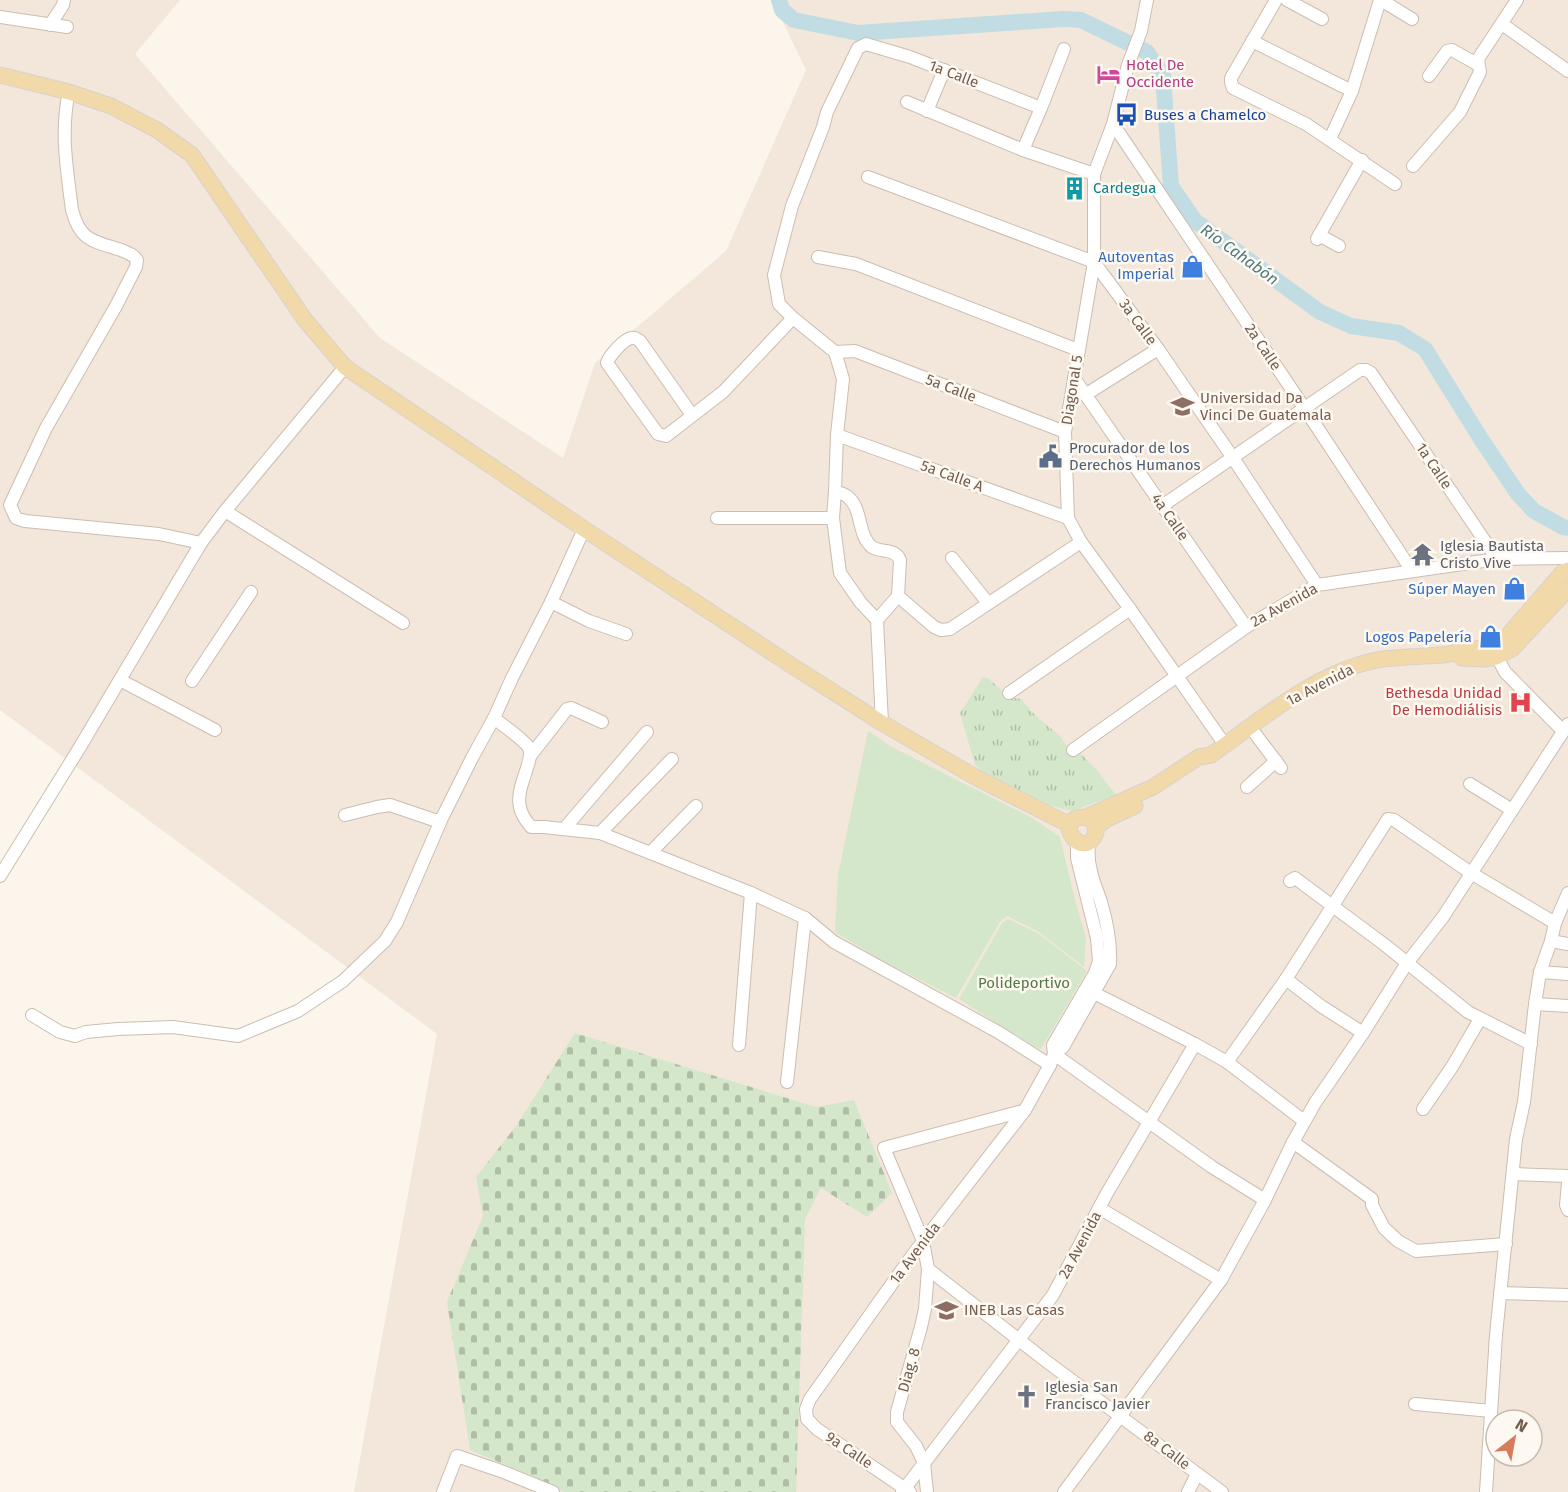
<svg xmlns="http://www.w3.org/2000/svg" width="1568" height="1492" font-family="'Fira Sans',sans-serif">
  <defs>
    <pattern id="grass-tufts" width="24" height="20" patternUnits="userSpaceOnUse" patternTransform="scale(1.5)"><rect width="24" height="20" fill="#d5e7ca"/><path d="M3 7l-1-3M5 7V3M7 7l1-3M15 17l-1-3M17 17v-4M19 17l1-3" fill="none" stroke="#b1bea6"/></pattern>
    <pattern id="cemetery-stones" width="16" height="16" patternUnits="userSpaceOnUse" patternTransform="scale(1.5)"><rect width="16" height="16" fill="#d5e7ca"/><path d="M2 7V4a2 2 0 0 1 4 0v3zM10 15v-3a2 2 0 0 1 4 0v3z" fill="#b1bea6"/></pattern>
  </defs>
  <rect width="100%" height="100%" fill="#fbf5eb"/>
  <path fill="#f2e7da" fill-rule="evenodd" d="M0,0H180L135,54L380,338L563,458L595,363L726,251L806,70L772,0H1568V1492H354L437,1034L0,710ZM1496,1420H1532V1456H1496Z"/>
  <polygon fill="url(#grass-tufts)" points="983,677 988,678 1001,690 1011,697 1021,699 1035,715 1061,737 1069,751 1080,753 1096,769 1116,795 1072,811 1034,801 985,774 975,765 960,713"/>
  <polygon fill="url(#cemetery-stones)" points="575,1033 816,1107 854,1100 892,1193 867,1217 821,1188 805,1219 796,1492 564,1492 506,1465 470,1450 447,1302 483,1216 476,1177 516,1126"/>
  <g fill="#d5e7ca">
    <polygon points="868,731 892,747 1034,819 1060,837 1074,896 1086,938 1084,967 1039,932 1007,916 1000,922 956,998 881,960 835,932 838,875"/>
    <polygon points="1008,919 1039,934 1087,971 1041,1049 1033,1046 959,999 1002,923"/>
  </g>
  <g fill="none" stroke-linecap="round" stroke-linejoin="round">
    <polyline stroke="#c1dde3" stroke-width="16" points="779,0 782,10 794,20 858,33 1064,19 1081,20 1147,52 1163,76 1171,186 1195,221 1320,312 1351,326 1399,333 1425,349 1481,439 1518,494 1534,511 1563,527 1568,528"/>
    <defs>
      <g id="minor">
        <polyline points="1147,0 1141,31 1128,65 1113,124 1094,174 1094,262 1065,432 1068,518 1081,542 1130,609 1225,745"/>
        <polyline points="1276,0 1231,78 1231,82 1233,88 1306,124 1395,184"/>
        <polyline points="1287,0 1322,19"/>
        <polyline points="1381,0 1412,19"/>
        <polyline points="0,17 67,27"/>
        <polyline points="1502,24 1568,71"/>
        <polyline points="50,25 63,5 64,0"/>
        <polyline points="1252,41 1352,91"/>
        <polyline points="1429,76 1447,51 1452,50 1477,64"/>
        <path d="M69,92C60,131 67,170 72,210C80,241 93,241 121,250C128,253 133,254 137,260L136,267L116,306L46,428L10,505L16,518L25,521L159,534L201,543"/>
        <polyline points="907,102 1023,150 1094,174"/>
        <polyline points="927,111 944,70"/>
        <polyline points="1113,124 1305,409 1412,571"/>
        <polyline points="1330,139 1352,91 1380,0"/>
        <polyline points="1023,150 1041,108 1064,49"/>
        <polyline points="1413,166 1460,112 1480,72 1478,59 1517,0"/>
        <polyline points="868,177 1094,262 1158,349 1233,458 1317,585"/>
        <polyline points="1319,235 1339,246"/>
        <polyline points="1317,239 1362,160"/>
        <polyline points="818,257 856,264 1078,350"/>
        <polyline points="835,352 855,351 1065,432"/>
        <polyline points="1074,378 1246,627"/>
        <polyline points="1085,395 1158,349"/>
        <path d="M692,415L640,341C637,339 635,337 631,338C623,340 609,356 607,363L658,434L666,436L723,392L793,318"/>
        <polyline points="837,435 1068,518"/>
        <path d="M835,491C839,493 845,494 848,497C863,509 857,535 872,547C881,553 895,548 900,560L898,596"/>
        <polyline points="1162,506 1360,370 1366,370 1371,373 1497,559"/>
        <polyline points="225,511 403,623"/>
        <polyline points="717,518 833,518"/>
        <polyline points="952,558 988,603"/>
        <polyline points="551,602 589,621 626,634"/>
        <polyline points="877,620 898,596 934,627 941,630 950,629 1081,542"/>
        <polyline points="1494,651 1505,672 1563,731"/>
        <polyline points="120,680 215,730"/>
        <polyline points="192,681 251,592"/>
        <polyline points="1009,693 1130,609"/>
        <path d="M494,718C502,725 525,740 529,748C535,760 515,787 520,807C521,814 526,821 531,827H544L600,833L751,893L805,918L834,942L998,1032L1050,1065"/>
        <polyline points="882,723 877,620 861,603 840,573 833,518 835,491 837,435 843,379 835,352 793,318 779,304 774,275 792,206 823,127 827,112 858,48 866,44 910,57 1041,108"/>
        <polyline points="1250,727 1281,768"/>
        <polyline points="1073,750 1246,627 1317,585 1497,559 1568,558"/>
        <polyline points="531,755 567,709 571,708 602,722"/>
        <polyline points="1470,784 1512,810"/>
        <polyline points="1247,787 1276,761"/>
        <polyline points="345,815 377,807 390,805 440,822"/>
        <polyline points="564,829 647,732"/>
        <polyline points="600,833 672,759"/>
        <polyline points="651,852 696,806"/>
        <polyline points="0,876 80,747 201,543 225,511 345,367"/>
        <polyline points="1290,881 1295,878 1385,945 1468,1012 1531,1044"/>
        <polyline points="1551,941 1568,944"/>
        <polyline points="1540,972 1568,974"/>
        <polyline points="1286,979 1321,1006 1363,1033"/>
        <polyline points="1085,990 1094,993 1195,1044 1227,1062 1304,1121"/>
        <polyline points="1535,1004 1568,1006"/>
        <polyline points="32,1015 60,1032 75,1036 86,1032 118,1029 173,1027 238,1036 298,1011 343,981 385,941 397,922 442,818 472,758 494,718 512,678 551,602 584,529"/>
        <polyline points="739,1045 751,893"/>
        <polyline points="1054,1054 1212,1167 1265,1200"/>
        <path d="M1054,1054L1063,1047L1110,964C1111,944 1107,922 1101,902C1098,892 1093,882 1091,871C1088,861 1088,852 1089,842"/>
        <polyline points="1227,1062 1286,979 1388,819 1394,820 1471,873 1555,923"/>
        <polyline points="787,1082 805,918"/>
        <polyline points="1423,1109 1452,1067 1480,1019"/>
        <polyline points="1023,1111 884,1148 923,1241 928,1269 1046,1361 1222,1492"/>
        <polyline points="1293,1142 1372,1199 1372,1205 1384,1228 1398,1241 1416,1251 1506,1244"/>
        <polyline points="1513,1174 1568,1176"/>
        <polyline points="1568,1183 1566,1205 1568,1210"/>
        <polyline points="1099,1208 1221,1280"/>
        <polyline points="1500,1293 1568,1295"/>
        <polyline points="1415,1404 1491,1411"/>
        <polyline points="443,1492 457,1456 501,1471 553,1492"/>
        <polyline points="902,1492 1053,1295 1107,1193 1195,1044"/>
        <polyline points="910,1492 817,1429 807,1419 806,1409 810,1399 911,1257 1025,1110 1050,1065 1054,1054 1053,1045 1095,973 1099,961 1097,938 1077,858 1077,842"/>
        <polyline points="927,1492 924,1463 916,1446 897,1422 897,1412 921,1327 925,1309 928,1269"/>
        <polyline points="1064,1492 1221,1280 1265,1200 1293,1142 1315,1103 1363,1033 1407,963 1443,917 1568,724"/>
        <polyline points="1188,1492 1197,1474"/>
        <polyline points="1486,1492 1496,1335 1516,1139 1524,1102 1535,1004 1540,972 1551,941 1555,923 1568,893"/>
      </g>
      <g id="major">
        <polyline points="0,75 69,92 111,106 157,130 192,155 305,320 345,367 584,529 794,667 882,723 977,778 1070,825"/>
        <polyline points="1462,658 1484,659 1496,657 1512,649 1568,589"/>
        <path d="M1086,817L1094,822L1096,832C1084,866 1049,816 1086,817L1153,787L1199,757L1211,755C1262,719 1314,673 1377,660C1399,656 1420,657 1441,655C1449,655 1456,652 1464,651C1478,649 1490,647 1503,641L1562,573L1568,570"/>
        <polyline points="1096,827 1107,819 1135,806"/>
      </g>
    </defs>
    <use href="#minor" stroke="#ccbdb1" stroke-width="14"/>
    <use href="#major" stroke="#d8d2ce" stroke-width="17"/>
    <use href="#minor" stroke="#fff" stroke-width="12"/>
    <use href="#major" stroke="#f2d9aa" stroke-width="15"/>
  </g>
  <defs>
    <symbol id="hotel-bare" viewBox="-9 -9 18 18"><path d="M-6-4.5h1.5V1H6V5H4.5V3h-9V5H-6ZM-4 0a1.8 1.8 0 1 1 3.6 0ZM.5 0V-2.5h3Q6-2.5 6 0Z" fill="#d1479c" stroke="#fdf9f1" stroke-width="2.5" paint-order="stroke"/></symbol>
    <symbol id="bus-bare" viewBox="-9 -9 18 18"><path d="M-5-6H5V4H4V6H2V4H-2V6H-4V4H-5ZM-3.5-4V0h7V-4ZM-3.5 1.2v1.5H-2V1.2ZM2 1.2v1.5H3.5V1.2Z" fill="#1a4fb4" stroke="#fdf9f1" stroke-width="2.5" paint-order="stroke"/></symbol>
    <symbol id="building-bare" viewBox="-9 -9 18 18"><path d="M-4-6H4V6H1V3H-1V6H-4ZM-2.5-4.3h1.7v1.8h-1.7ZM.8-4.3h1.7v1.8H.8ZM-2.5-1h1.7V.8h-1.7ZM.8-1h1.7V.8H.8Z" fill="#0f9aa8" stroke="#fdf9f1" stroke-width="2.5" paint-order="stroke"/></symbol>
    <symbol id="shop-bare" viewBox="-9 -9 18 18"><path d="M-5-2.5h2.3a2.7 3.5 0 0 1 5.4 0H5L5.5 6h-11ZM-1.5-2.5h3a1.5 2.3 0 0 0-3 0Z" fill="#3f7fe0" stroke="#fdf9f1" stroke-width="2.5" paint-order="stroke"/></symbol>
    <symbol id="university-bare" viewBox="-9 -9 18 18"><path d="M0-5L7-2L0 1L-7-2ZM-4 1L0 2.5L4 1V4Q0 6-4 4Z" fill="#8d6e63" stroke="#fdf9f1" stroke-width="2.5" paint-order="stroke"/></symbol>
    <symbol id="civic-bare" viewBox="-9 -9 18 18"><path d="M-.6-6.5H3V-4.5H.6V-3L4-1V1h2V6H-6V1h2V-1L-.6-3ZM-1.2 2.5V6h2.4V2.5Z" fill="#5c6f8a" stroke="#fdf9f1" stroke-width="2.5" paint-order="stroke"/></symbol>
    <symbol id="temple-bare" viewBox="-9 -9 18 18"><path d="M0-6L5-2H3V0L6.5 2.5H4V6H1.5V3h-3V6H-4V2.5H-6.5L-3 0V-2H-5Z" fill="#6b7280" stroke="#fdf9f1" stroke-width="2.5" paint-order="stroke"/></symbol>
    <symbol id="hospital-bare" viewBox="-9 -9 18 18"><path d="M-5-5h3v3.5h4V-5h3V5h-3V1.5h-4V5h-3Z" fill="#e0444e" stroke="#fdf9f1" stroke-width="2.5" paint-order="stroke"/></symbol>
    <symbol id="church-bare" viewBox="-9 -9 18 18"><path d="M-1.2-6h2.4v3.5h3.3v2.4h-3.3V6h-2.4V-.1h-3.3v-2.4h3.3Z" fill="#6b7280" stroke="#fdf9f1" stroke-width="2.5" paint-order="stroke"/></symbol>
  </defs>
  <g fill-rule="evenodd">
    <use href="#hotel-bare" x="1092" y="58" width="33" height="33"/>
    <use href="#bus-bare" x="1110" y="98" width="33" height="33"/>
    <use href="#building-bare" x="1058" y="172" width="33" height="33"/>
    <use href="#shop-bare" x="1176" y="250" width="33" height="33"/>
    <use href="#university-bare" x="1166" y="390" width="33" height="33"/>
    <use href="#civic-bare" x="1034" y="440" width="33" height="33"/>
    <use href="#temple-bare" x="1406" y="538" width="33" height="33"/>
    <use href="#shop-bare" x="1498" y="572" width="33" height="33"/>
    <use href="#shop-bare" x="1474" y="620" width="33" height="33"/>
    <use href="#hospital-bare" x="1504" y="686" width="33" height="33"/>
    <use href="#university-bare" x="930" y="1294" width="33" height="33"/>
    <use href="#church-bare" x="1010" y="1380" width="33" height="33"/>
  </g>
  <g text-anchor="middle" stroke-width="5" stroke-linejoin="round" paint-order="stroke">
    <g font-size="15" fill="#b23c85" stroke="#fdf9f1" text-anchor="start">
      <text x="1126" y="70">Hotel De<tspan x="1126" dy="17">Occidente</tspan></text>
    </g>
    <g font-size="15" fill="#735d50" stroke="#fdf9f1">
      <text transform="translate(954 74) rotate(21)" y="5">1a Calle</text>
      <text transform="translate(1138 322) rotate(54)" y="5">3a Calle</text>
      <text transform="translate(1263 347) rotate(56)" y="5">2a Calle</text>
      <text transform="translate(951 388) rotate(21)" y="5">5a Calle</text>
      <text transform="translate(1072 390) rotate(-81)" y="5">Diagonal 5</text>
      <text transform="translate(1434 466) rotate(56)" y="5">1a Calle</text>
      <text transform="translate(952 476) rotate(20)" y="5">5a Calle A</text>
      <text transform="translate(1170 517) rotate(55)" y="5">4a Calle</text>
      <text transform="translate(1284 605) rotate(-29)" y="5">2a Avenida</text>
      <text transform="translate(1320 685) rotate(-27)" y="5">1a Avenida</text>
      <text transform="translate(1080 1245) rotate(-62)" y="5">2a Avenida</text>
      <text transform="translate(915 1253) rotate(-53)" y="5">1a Avenida</text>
      <text transform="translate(909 1370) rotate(-74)" y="5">Diag. 8</text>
      <text transform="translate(849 1450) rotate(34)" y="5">9a Calle</text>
      <text transform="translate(1167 1450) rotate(37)" y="5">8a Calle</text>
    </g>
    <g font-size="15" fill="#164399" stroke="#fdf9f1" text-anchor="start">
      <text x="1144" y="120">Buses a Chamelco</text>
    </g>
    <g font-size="15" fill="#0d838f" stroke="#fdf9f1" text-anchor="start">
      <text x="1093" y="193">Cardegua</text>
    </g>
    <g font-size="15" fill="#366cbe" stroke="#fdf9f1" text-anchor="end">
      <text x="1174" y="262">Autoventas<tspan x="1174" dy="17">Imperial</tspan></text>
      <text x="1496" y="594">Súper Mayen</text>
      <text x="1472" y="642">Logos Papelería</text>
    </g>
    <g font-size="15" fill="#785e54" stroke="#fdf9f1" text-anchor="start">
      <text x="1200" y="403">Universidad Da<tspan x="1200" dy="17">Vinci De Guatemala</tspan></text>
      <text x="964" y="1315">INEB Las Casas</text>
    </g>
    <g font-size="15" fill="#4e5e75" stroke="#fdf9f1" text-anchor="start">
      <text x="1069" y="453">Procurador de los<tspan x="1069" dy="17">Derechos Humanos</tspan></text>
    </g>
    <g font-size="15" fill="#5b616d" stroke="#fdf9f1" text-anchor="start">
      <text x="1440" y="551">Iglesia Bautista<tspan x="1440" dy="17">Cristo Vive</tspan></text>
      <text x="1045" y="1392">Iglesia San<tspan x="1045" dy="17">Francisco Javier</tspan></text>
    </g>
    <g font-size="15" fill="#be3a42" stroke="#fdf9f1" text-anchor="end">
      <text x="1502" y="698">Bethesda Unidad<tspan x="1502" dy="17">De Hemodiálisis</tspan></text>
    </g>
    <g font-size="15" fill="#557849" stroke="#fdf9f1">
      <text x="1024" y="988">Polideportivo</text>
    </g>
    <g font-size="16" font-style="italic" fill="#4c7a84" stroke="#fdf9f1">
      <text transform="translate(1240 254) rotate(36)" y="6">Río Cahabón</text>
    </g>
  </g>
  <g transform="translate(1514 1438) rotate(31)"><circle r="28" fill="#fdf9f1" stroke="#c6bbb1" stroke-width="1.5"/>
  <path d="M0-4.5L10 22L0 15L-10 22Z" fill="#d77b5d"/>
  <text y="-9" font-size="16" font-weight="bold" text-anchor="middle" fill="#735d50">N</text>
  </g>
</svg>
